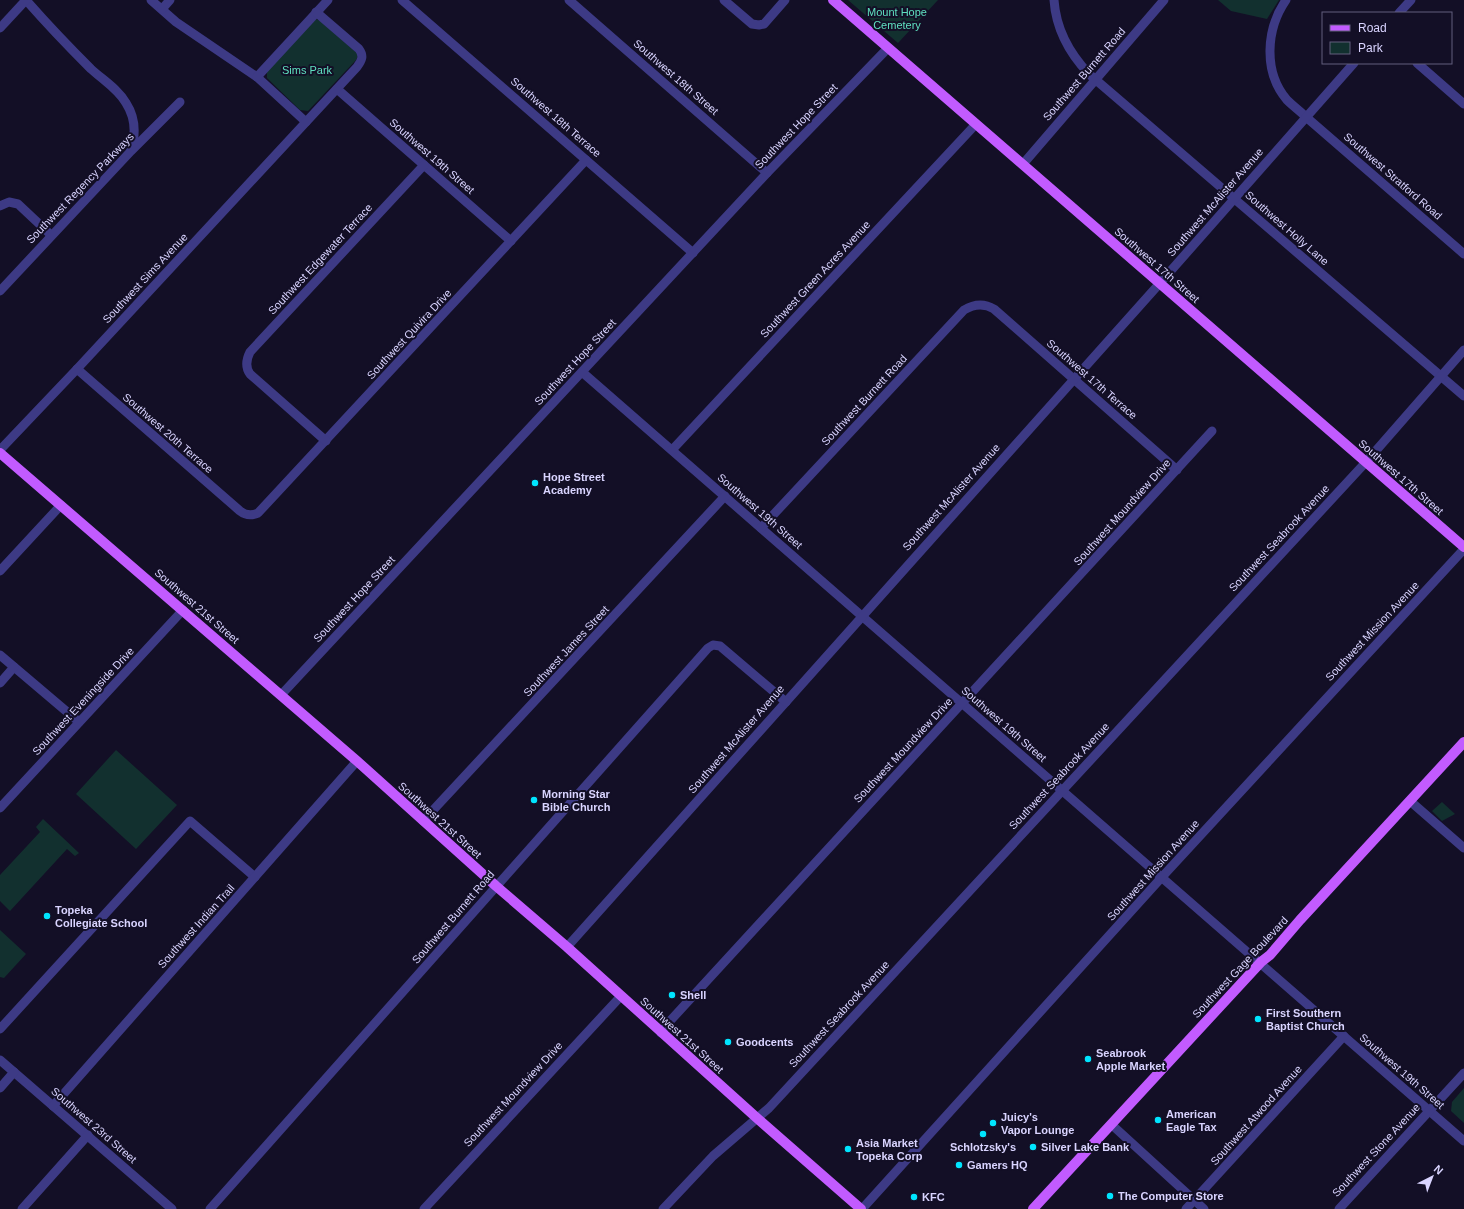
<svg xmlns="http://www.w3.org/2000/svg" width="1464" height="1209" font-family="Helvetica,sans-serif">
  <rect width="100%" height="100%" fill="#130f26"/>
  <g fill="#12302f">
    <polygon points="848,0 938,0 898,43"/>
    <polygon points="1218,0 1279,0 1267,19 1231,11"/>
    <polygon points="316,19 320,21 357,53 358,56 356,60 308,111 300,110 267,78 267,71"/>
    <polygon points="116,750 177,805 136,849 76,794"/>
    <polygon points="1442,802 1455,814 1442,821 1432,811"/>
    <polygon points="43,819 79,853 75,856 67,849 10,911 0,901 0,875 40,832 36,827"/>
    <polygon points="0,930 26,954 4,978 0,977"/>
    <polygon points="1464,1088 1464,1123 1451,1111 1452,1102"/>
  </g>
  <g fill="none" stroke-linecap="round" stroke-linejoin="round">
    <g stroke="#3d3a85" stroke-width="9">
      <path d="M26,0C47,24 69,47 91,69C103,80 118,89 126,103C135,117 136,134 131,150"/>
      <polyline points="151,0 176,22 257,77 306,122"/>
      <polyline points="402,0 693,253"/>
      <polyline points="569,0 767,173"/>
      <polyline points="724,0 752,24 759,25 764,24 785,0"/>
      <path d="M1054,0C1056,29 1069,53 1089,74L1464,396"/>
      <path d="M1286,0C1266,29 1263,72 1287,100C1293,106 1300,111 1306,117L1464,254"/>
      <polyline points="162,9 170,0"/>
      <polyline points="1399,13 1411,0"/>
      <polyline points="0,28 26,0"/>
      <polyline points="1417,63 1464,104"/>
      <polyline points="257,77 328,0"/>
      <polyline points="337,89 511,241"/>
      <polyline points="1023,164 1164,0"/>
      <polyline points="0,206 9,202 18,204 51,235"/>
      <polyline points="0,291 131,151 180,102"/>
      <path d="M77,369L240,511C245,515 251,516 258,513L586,160"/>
      <polyline points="582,372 1464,1141"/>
      <path d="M326,441L250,374C245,367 246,360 250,352L424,165"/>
      <path d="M0,450L77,369L357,67C362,60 364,56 359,49L316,12"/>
      <polyline points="672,450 976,124"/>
      <path d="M761,528L964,310C974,304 984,303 994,309L1177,470"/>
      <polyline points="0,571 61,505"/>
      <polyline points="0,655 79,722"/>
      <polyline points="0,683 14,667"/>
      <polyline points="281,695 767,173 888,48"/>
      <polyline points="1410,801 1464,848"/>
      <polyline points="0,808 183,610"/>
      <polyline points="423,821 725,496"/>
      <polyline points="567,947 1160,283 1354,63"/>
      <polyline points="0,1029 190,821 255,877"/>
      <polyline points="661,1033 670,1021 1212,431"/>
      <polyline points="0,1060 172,1209"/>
      <polyline points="0,1088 14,1072"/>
      <polyline points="53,1106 357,761"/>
      <polyline points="1112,1125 1204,1209"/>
      <polyline points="22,1209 88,1135"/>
      <polyline points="210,1209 708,648 713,645 720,646 786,702"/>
      <polyline points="424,1209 621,996"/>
      <polyline points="663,1209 713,1156 769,1108 1366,462 1464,350"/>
      <polyline points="862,1209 1162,877 1464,549"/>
      <polyline points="1186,1209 1344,1036"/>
      <polyline points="1339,1209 1464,1073"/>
    </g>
    <g stroke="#c25bff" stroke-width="10">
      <polyline points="833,0 1464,547"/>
      <polyline points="0,453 357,761 496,886 567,947 758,1119 861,1209"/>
      <polyline points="1033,1209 1261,962 1270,955 1300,920 1464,742"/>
    </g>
  </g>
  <g fill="#00e5ff" stroke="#130f26" stroke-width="1.5">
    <circle cx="535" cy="483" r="4"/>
    <circle cx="534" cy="800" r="4"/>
    <circle cx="47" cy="916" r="4"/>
    <circle cx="672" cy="995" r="4"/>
    <circle cx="1258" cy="1019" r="4"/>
    <circle cx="728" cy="1042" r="4"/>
    <circle cx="1088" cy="1059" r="4"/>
    <circle cx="1158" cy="1120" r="4"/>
    <circle cx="993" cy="1123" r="4"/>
    <circle cx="983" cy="1134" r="4"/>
    <circle cx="1033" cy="1147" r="4"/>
    <circle cx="848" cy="1149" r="4"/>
    <circle cx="959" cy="1165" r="4"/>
    <circle cx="1110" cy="1196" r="4"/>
    <circle cx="914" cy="1197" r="4"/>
  </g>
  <g text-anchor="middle" stroke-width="4" stroke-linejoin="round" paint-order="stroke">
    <g font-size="11" fill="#5fe0c0" stroke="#130f26">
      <text x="897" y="16">Mount Hope<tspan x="897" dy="13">Cemetery</tspan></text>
      <text x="307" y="74">Sims Park</text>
    </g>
    <g font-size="11" fill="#d9d4ff" stroke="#130f26">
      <text transform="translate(1084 74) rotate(-49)" y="4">Southwest Burnett Road</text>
      <text transform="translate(676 77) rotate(41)" y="4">Southwest 18th Street</text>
      <text transform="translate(556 117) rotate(41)" y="4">Southwest 18th Terrace</text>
      <text transform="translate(796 126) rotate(-46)" y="4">Southwest Hope Street</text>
      <text transform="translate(432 156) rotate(41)" y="4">Southwest 19th Street</text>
      <text transform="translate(1393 176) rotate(41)" y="4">Southwest Stratford Road</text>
      <text transform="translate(80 188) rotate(-46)" y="4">Southwest Regency Parkways</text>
      <text transform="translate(1215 202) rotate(-49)" y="4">Southwest McAlister Avenue</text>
      <text transform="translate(1287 228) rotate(41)" y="4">Southwest Holly Lane</text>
      <text transform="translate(320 259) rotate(-47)" y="4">Southwest Edgewater Terrace</text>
      <text transform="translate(1157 265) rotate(41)" y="4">Southwest 17th Street</text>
      <text transform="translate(145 278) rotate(-47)" y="4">Southwest Sims Avenue</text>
      <text transform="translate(815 279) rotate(-47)" y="4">Southwest Green Acres Avenue</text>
      <text transform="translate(409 334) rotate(-47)" y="4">Southwest Quivira Drive</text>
      <text transform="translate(575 362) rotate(-47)" y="4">Southwest Hope Street</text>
      <text transform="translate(1092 379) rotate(41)" y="4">Southwest 17th Terrace</text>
      <text transform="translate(864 400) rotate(-47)" y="4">Southwest Burnett Road</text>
      <text transform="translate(168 433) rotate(41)" y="4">Southwest 20th Terrace</text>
      <text transform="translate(1401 477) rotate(41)" y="4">Southwest 17th Street</text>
      <text transform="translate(951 497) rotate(-48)" y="4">Southwest McAlister Avenue</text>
      <text transform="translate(760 511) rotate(41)" y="4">Southwest 19th Street</text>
      <text transform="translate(1122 512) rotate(-48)" y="4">Southwest Moundview Drive</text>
      <text transform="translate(1279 538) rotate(-47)" y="4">Southwest Seabrook Avenue</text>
      <text transform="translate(354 599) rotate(-47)" y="4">Southwest Hope Street</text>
      <text transform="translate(197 606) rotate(41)" y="4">Southwest 21st Street</text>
      <text transform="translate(1372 631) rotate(-47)" y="4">Southwest Mission Avenue</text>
      <text transform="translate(566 651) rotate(-47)" y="4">Southwest James Street</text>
      <text transform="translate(83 701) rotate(-47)" y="4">Southwest Eveningside Drive</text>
      <text transform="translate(1004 724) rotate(41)" y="4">Southwest 19th Street</text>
      <text transform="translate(736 739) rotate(-49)" y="4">Southwest McAlister Avenue</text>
      <text transform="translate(903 750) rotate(-47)" y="4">Southwest Moundview Drive</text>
      <text transform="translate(1059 776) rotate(-47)" y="4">Southwest Seabrook Avenue</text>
      <text transform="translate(440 820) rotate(42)" y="4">Southwest 21st Street</text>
      <text transform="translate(1153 870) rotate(-48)" y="4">Southwest Mission Avenue</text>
      <text transform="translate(453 917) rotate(-49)" y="4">Southwest Burnett Road</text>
      <text transform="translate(196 926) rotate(-48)" y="4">Southwest Indian Trail</text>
      <text transform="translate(1240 967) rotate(-47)" y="4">Southwest Gage Boulevard</text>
      <text transform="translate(839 1014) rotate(-47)" y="4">Southwest Seabrook Avenue</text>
      <text transform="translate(682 1035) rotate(42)" y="4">Southwest 21st Street</text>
      <text transform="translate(1402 1071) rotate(41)" y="4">Southwest 19th Street</text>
      <text transform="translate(513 1094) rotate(-47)" y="4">Southwest Moundview Drive</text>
      <text transform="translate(1256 1115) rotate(-48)" y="4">Southwest Atwood Avenue</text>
      <text transform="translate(94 1125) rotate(41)" y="4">Southwest 23rd Street</text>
      <text transform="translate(1376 1150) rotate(-47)" y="4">Southwest Stone Avenue</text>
    </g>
    <g font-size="11" font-weight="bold" fill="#d9d4ff" stroke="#130f26" text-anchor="start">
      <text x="543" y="481">Hope Street<tspan x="543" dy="13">Academy</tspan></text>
      <text x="542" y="798">Morning Star<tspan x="542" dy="13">Bible Church</tspan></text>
      <text x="55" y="914">Topeka<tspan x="55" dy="13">Collegiate School</tspan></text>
      <text x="680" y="999">Shell</text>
      <text x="1266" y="1017">First Southern<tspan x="1266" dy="13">Baptist Church</tspan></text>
      <text x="736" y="1046">Goodcents</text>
      <text x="1096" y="1057">Seabrook<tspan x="1096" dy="13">Apple Market</tspan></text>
      <text x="1166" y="1118">American<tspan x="1166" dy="13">Eagle Tax</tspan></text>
      <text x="1001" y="1121">Juicy's<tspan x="1001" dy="13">Vapor Lounge</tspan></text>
      <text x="856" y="1147">Asia Market<tspan x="856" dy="13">Topeka Corp</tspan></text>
      <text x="983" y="1151" text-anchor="middle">Schlotzsky's</text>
      <text x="1041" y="1151">Silver Lake Bank</text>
      <text x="967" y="1169">Gamers HQ</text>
      <text x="1118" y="1200">The Computer Store</text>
      <text x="922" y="1201">KFC</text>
    </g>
  </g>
  <rect x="1322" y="12" width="130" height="52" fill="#130f26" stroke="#625e7d"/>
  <rect x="1330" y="25" width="20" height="6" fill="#c25bff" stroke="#625e7d"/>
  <text x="1358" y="32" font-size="12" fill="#d9d4ff">Road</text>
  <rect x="1330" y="42" width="20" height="12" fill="#12302f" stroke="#625e7d"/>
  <text x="1358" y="52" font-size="12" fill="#d9d4ff">Park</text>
  <g transform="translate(1432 1177) rotate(42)" stroke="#130f26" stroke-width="3" paint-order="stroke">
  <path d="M0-3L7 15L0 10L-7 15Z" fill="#d9d4ff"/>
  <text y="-6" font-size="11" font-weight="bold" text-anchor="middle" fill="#d9d4ff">N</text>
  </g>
</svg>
